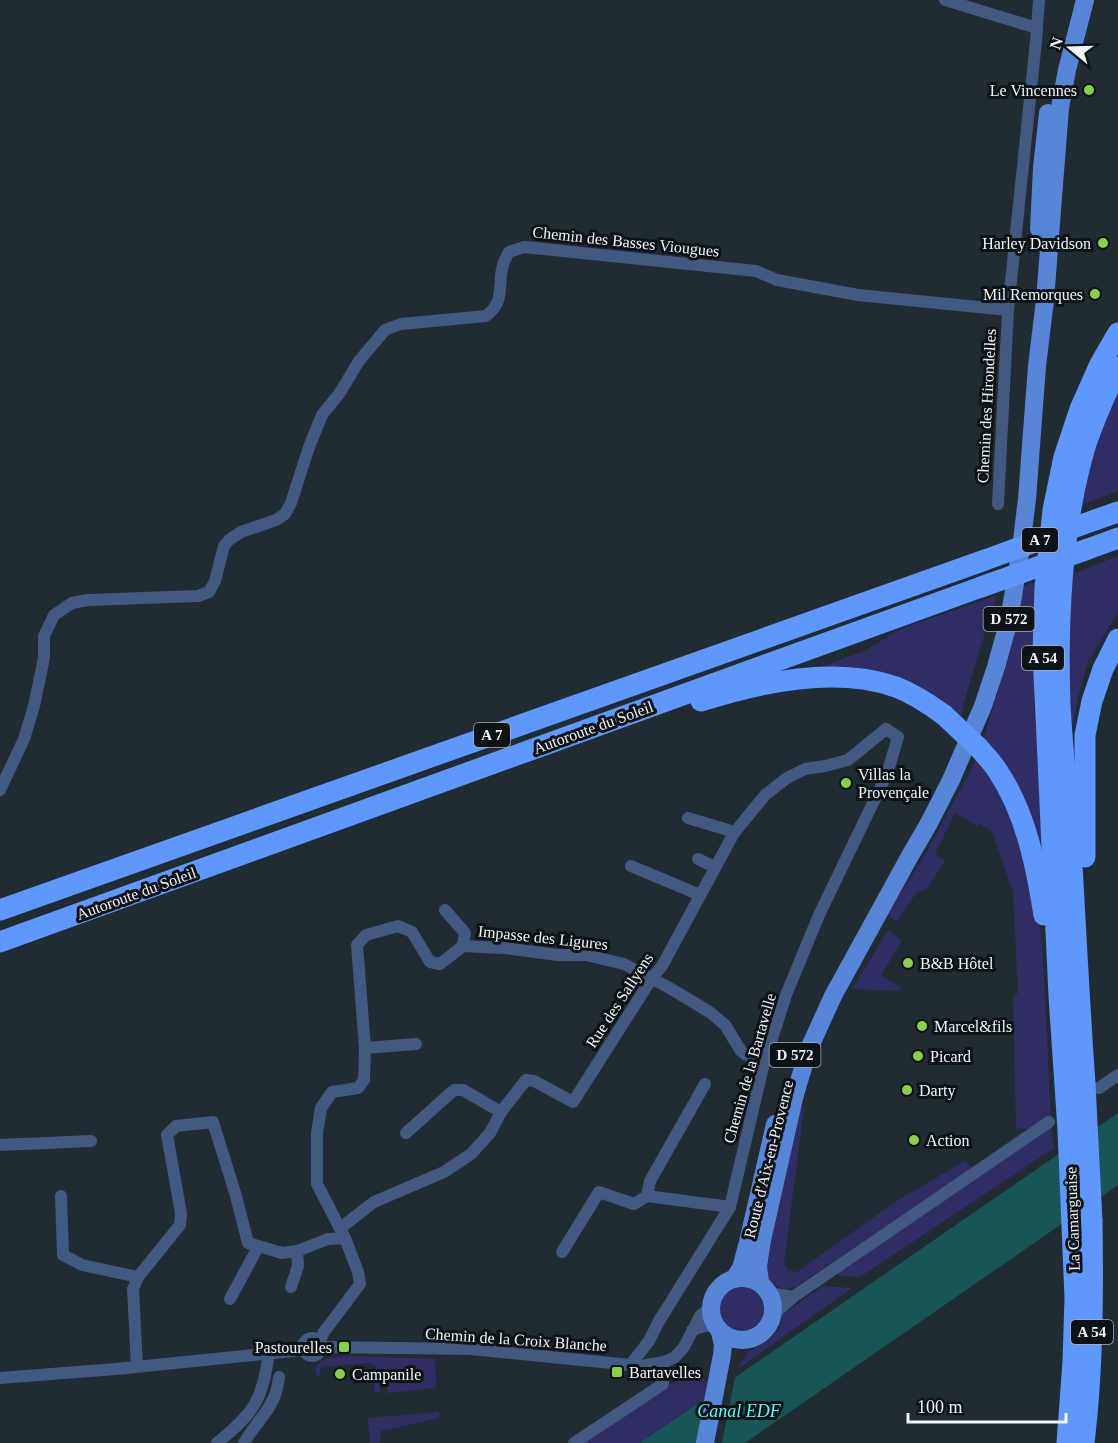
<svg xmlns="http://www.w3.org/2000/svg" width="1118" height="1443" font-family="Georgia,serif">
  <rect width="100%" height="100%" fill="#212b32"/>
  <g fill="#302d65">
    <polygon points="1118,386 1118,491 1079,506 1092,454"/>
    <polygon points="1118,556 1118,612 1103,636 1087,664 1078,698 1071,736 1069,657 1070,575"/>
    <polygon points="1035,582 1034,705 1044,871 984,738 1007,662 1024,586"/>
    <polygon points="996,596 963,705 962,716 938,700 784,672 797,668 823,666 867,650 895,632 911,625"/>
    <polygon points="978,752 1006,794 1037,905 1043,953 1051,1120 1036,1130 1016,1128 1013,996 1018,993 1013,892 992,832 979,823 977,826 955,813 935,854 945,861 927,889 916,893 897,922 887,914 925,855 972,768"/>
    <polygon points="888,930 901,940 901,943 881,975 901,988 899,991 852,989"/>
    <path d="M798,1106L804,1107L784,1264L789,1271L797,1272L895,1202L965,1161L972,1168L798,1285L785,1290C767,1281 765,1278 765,1258Z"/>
    <polygon points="1051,1127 1054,1148 860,1277 839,1276 838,1272"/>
    <polygon points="823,1286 852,1288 739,1368 740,1362 743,1360 749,1352 770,1339 779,1328 782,1315"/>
    <circle cx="741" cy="1309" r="22"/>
    <path d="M349,1356L435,1359L436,1388L387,1393V1385L380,1382V1392L378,1393L374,1392V1379L376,1378V1367L370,1363L321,1367L320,1375H316L315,1368C323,1356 335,1358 349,1356Z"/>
    <polygon points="691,1373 701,1375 713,1392 640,1443 585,1443 684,1375"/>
    <polygon points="439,1412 439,1418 381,1431 380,1443 370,1443 368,1418"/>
  </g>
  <polygon fill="#185556" points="1118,1113 1118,1185 745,1443 640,1443"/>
  <polygon fill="#212b32" points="736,1373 722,1443 702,1443 713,1389"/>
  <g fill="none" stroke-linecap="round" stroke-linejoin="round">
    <g stroke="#425981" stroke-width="12">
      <polyline points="945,0 1037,28"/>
      <polyline points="998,504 1008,310 1036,41 1039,0"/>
      <path d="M0,790L24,739L34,706L44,658V636L54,615L72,603L88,600L198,596L209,592L215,581L224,546L229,540L241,532L276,520L285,514L291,503L309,447L322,415L339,394L359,361L385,330L401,324L486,316C506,301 497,286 503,265C504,261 507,256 509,252L524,247L756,271L777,280L858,295L1008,310"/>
      <polyline points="688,818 728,830 734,833"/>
      <polyline points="698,859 715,867"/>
      <polyline points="631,866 700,895"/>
      <polyline points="463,946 504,948 558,955 586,955 624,964 668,987 711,1013 725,1025 741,1051 763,1067"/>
      <polyline points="365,1048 416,1044"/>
      <polyline points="705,1084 650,1181 647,1196 730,1207"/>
      <polyline points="1099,1088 1118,1075"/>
      <polyline points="406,1133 454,1090 463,1090 501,1112"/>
      <polyline points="0,1145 91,1141"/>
      <polyline points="61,1196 63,1255 82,1265 138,1277"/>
      <polyline points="339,1227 343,1226 374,1202 444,1172 471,1154 490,1133 501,1112 526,1080 534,1081 573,1102 652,978 662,966 734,833 765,795 787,778 805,769 825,766 848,760 886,729 898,737 887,774 819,915 786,995 763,1067 730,1207 659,1321 649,1341 631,1364"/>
      <polyline points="562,1252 599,1192 634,1204 647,1196"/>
      <polyline points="291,1287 298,1266 297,1251"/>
      <polyline points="769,1293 793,1297"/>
      <polyline points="230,1299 258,1247"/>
      <polyline points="773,1315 793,1297 1049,1122"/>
      <polyline points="692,1330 704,1326 715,1325"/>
      <circle cx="312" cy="1347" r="9"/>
      <polyline points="319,1342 324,1332 360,1284 358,1272 345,1238 317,1184 317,1133 321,1108 332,1092 358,1088 364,1080 365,1048 357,945 366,935 398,926 412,932 430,962 440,964 463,946 465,933 445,910"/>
      <polyline points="321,1347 471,1349 641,1366 664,1362 675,1357 684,1347 700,1316 711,1307"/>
      <polyline points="137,1366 133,1289 138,1277 180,1225 181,1213 167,1135 176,1126 213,1122 236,1196 248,1243 282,1253 297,1251 328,1239 345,1238"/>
      <polyline points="0,1378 116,1369 303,1350"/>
      <path d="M217,1443C254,1413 263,1400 269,1352"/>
      <path d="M244,1443C253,1426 271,1410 276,1392C278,1387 278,1382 279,1377"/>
      <polyline points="574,1443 663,1384 664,1362"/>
    </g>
    <g stroke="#5786d9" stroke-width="18">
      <polyline points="1039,229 1042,168 1048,113"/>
      <circle cx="742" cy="1309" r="31"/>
      <polyline points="734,1279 741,1268 748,1242 775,1124"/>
      <polyline points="760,1283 758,1266 762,1240 794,1098 808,1051 833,996 911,854 928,825 951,780 983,706 996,667 1009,620 1021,548 1027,499 1037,366 1045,300 1060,108 1067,70 1085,0"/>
      <polyline points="705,1443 722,1355 723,1345 720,1332"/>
    </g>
    <g stroke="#5f98fc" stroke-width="21">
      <polyline points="1095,520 1118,512"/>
      <polyline points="1088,549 1118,538"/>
      <path d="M701,701C761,682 835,666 896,687C914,694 929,704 944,715"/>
      <path d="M979,748C985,755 992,762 997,770C1026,813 1036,865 1044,915"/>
      <polyline points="1085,857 1085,735 1092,701 1103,669 1118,639"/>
      <polyline points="0,910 985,560"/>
      <polyline points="0,942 981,587"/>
      <path d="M1085,1084C1079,1000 1075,915 1070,830C1067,788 1062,746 1060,704C1057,618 1061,529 1085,447C1094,419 1106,393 1118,367"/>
      <polyline points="1067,1443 1073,1361 1075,1298 1068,1130 1059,996 1043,653 1045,587 1053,510 1064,457 1080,409 1100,364 1118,333"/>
      <path d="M1084,1443C1093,1369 1093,1295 1092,1221"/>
    </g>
    <g stroke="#5f98fc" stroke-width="21">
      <polyline points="985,560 1095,520"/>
      <polyline points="981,587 1088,549"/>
      <polyline points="944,715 979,748"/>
      <polyline points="1085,1084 1092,1221"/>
    </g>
  </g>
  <g fill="#89cf48" stroke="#0e1316" stroke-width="2">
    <circle cx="1089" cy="90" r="6"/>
    <circle cx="1103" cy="243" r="6"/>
    <circle cx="1095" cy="294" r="6"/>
    <circle cx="846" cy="783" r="6"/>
    <circle cx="908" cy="963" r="6"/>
    <circle cx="922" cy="1026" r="6"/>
    <circle cx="918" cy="1056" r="6"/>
    <circle cx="907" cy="1090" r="6"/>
    <circle cx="914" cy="1140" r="6"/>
    <rect x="338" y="1341" width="12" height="12" rx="3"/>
    <rect x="611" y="1366" width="12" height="12" rx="3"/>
    <circle cx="340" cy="1374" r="6"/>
  </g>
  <g text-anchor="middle" stroke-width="6" stroke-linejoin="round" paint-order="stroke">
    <g fill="#0e1316" stroke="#acb1b6" stroke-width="1.5">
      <rect x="1022" y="528" width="36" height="24" rx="4.5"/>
      <rect x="983.5" y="607" width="51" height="24" rx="4.5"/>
      <rect x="1022" y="646" width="42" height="24" rx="4.5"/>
      <rect x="474" y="723" width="36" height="24" rx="4.5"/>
      <rect x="769.5" y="1043" width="51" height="24" rx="4.5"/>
      <rect x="1071" y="1320" width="42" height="24" rx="4.5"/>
    </g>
    <g font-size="15" font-weight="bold" fill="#eff5fa">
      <text x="1040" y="545">A 7</text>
      <text x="1009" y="624">D 572</text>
      <text x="1043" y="663">A 54</text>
      <text x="492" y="740">A 7</text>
      <text x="795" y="1060">D 572</text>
      <text x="1092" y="1337">A 54</text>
    </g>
    <g font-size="16" fill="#eff5fa" stroke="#0e1316" text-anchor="start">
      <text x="1077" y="96" text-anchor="end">Le Vincennes</text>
      <text x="1091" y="249" text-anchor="end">Harley Davidson</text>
      <text x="1083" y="300" text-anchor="end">Mil Remorques</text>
      <text x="858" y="780">Villas la<tspan x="858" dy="18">Provençale</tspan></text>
      <text x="920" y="969">B&amp;B Hôtel</text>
      <text x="934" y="1032">Marcel&amp;fils</text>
      <text x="930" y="1062">Picard</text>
      <text x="919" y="1096">Darty</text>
      <text x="926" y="1146">Action</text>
      <text x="332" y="1353" text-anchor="end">Pastourelles</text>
      <text x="629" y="1378">Bartavelles</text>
      <text x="352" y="1380">Campanile</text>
    </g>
    <g font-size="16" fill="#eff5fa" stroke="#0e1316">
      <text transform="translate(626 241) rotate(6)" y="6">Chemin des Basses Viougues</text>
      <text transform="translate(986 406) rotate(-87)" y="6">Chemin des Hirondelles</text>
      <text transform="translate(593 727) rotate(-20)" y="6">Autoroute du Soleil</text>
      <text transform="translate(136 893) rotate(-20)" y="6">Autoroute du Soleil</text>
      <text transform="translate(543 937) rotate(6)" y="6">Impasse des Ligures</text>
      <text transform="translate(619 1000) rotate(-57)" y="6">Rue des Sallyens</text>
      <text transform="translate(749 1068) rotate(-74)" y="6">Chemin de la Bartavelle</text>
      <text transform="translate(768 1159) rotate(-76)" y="6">Route d'Aix-en-Provence</text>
      <text transform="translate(1072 1219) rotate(-92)" y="6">La Camarguaise</text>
      <text transform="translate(516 1339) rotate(4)" y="6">Chemin de la Croix Blanche</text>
    </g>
    <g font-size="18" font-style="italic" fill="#5cf9fc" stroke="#0e1316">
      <text x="739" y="1417">Canal EDF</text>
    </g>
  </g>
  <g transform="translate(1070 48) rotate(289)" stroke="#0e1316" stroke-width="4.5" paint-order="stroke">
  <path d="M0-4.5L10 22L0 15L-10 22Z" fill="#eff5fa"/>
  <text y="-9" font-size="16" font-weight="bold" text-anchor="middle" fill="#eff5fa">N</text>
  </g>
  <path d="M908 1413v9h158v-9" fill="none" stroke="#eff5fa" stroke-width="3"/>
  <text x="917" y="1413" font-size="18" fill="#eff5fa" stroke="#0e1316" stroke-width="4.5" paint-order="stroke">100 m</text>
</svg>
